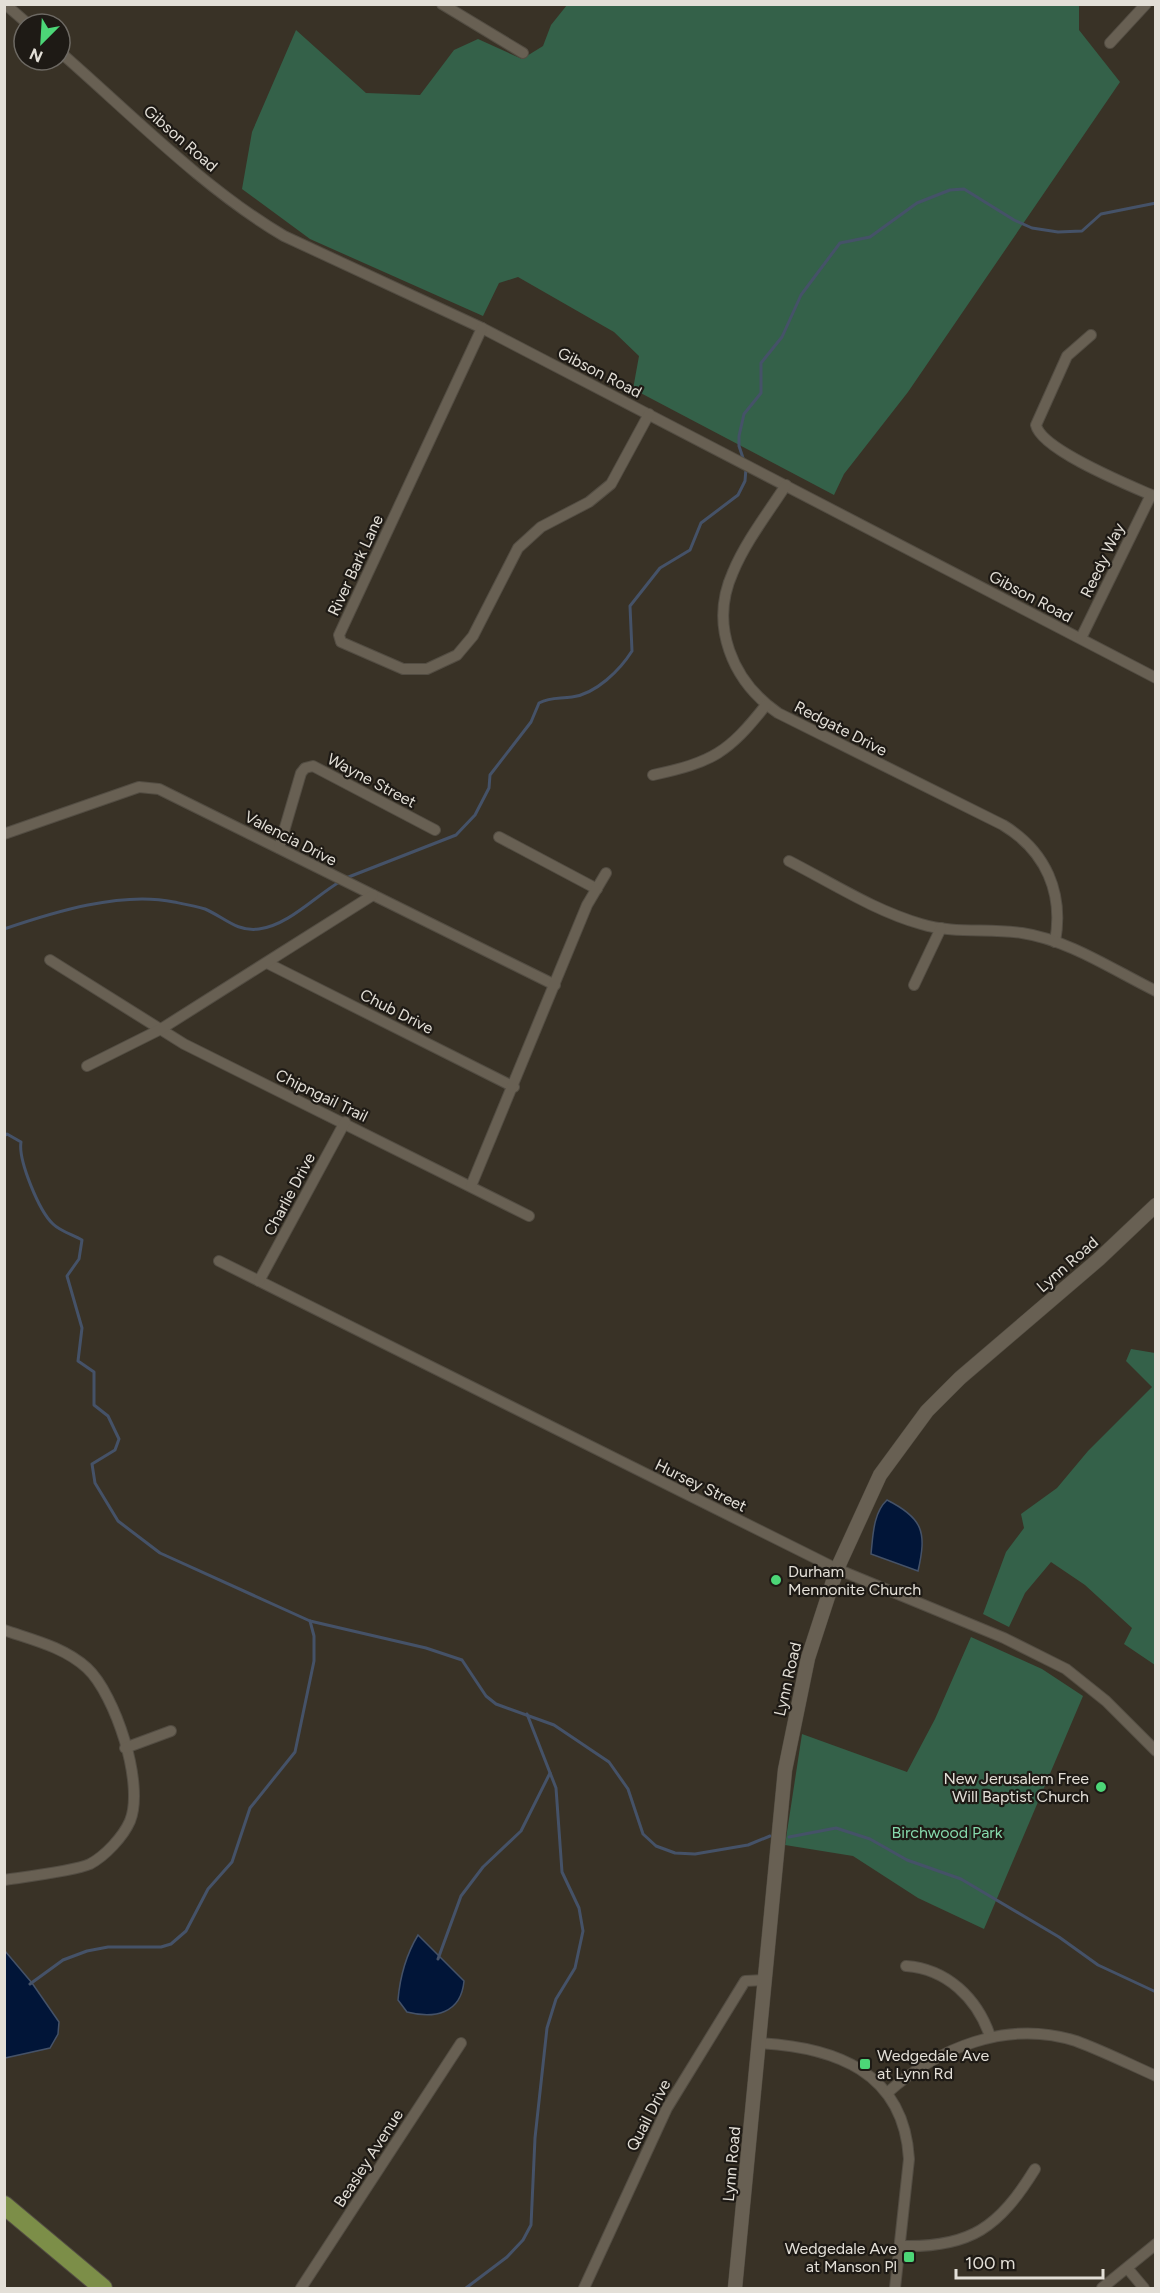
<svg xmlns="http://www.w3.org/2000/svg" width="1160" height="2293" font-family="Figtree,sans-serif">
  <rect width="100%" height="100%" fill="#393226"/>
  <g fill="#346149">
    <polygon points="567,5 1079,5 1079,30 1120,82 908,392 844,474 834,495 633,389 639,356 614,332 518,277 499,283 483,316 310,239 242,189 252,132 296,30 366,93 420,95 454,50 478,39 522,59 543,46 551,25"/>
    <polygon points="1131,1349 1155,1353 1155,1665 1124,1644 1132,1628 1085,1585 1051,1562 1025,1593 1009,1627 983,1614 1006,1552 1024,1528 1021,1514 1057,1488 1088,1451 1152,1387 1126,1361"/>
    <polygon points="971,1637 1042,1669 1083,1696 984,1929 918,1898 853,1856 785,1845 802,1734 907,1772 935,1719"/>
  </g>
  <g fill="#011538" stroke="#455268" stroke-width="1.5">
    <path d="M887,1500C923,1518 927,1532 918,1571L871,1554C873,1536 873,1513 887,1500Z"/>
    <path d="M418,1935L464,1981C461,2014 434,2019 407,2012L398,2000C400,1976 406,1955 418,1935Z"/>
    <polygon points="5,1951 32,1983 59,2022 58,2034 50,2048 5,2058"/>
  </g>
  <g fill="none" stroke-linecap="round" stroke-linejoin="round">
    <g stroke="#455268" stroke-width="3">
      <polyline points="744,461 739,446 739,436 744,414 761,393 761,363 782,337 801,295 840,243 870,237 917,203 950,190 964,189 1014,220 1032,228 1058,232 1082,231 1101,214 1156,203"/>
      <path d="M346,878L456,835L475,815L489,788L490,775L531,722L539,703C551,697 559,699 572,697C596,694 620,670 632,651L630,606L660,568L690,550L701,523L738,495L745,481L746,468"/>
      <path d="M4,929C54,912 121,891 174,902C184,904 195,906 205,909C224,917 236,932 259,929C289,925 315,896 341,881"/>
      <path d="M4,1136L7,1134L21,1142C18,1160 39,1211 53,1224C60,1231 73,1235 82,1240L79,1259L67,1276L82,1328L78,1361L94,1372V1405L108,1416L119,1439L115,1450L92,1464L95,1483L118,1521L160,1553L310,1621L426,1648L462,1660L486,1696L496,1704L554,1725L609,1762L628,1789L643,1834L656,1846L675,1853L695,1854L748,1845L770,1836"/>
      <polyline points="789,1837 836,1828 870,1839 907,1860 961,1879 1059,1937 1098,1965 1156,1992"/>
      <polyline points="438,1959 461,1896 483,1867 521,1831 550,1773"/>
      <polyline points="30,1984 63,1960 87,1951 108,1947 161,1947 171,1944 186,1931 208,1889 232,1862 250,1808 295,1752 314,1661 314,1636 310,1621"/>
      <polyline points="466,2288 507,2257 523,2240 531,2225 535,2138 547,2028 556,1999 575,1968 583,1931 579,1908 562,1872 556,1788 527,1714"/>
    </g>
    <defs>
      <g id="minor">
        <polyline points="5,4 28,24"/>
        <polyline points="442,4 523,53"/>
        <polyline points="1110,43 1146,4"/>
        <path d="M60,52C130,113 204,189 284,236L482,328L1156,678"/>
        <polyline points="482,328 339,635 341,642 403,669 427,669 457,655 473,636 518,548 541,527 589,502 611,484 649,414"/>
        <path d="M1091,335L1067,356L1036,425C1041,450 1131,486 1156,497"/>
        <path d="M786,485C768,513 746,541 733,572C709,625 732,681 778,713L1003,825C1046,851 1064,893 1055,942"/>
        <polyline points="1081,638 1151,495"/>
        <path d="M653,775C713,762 728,753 766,705"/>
        <polyline points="4,834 139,787 159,789 555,985"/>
        <polyline points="499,837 597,889"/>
        <polyline points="279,848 301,773 305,768 313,766 435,830"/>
        <path d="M789,861C832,883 875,911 921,924C954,934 988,928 1022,933C1069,940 1113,970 1156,991"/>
        <polyline points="50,960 184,1044 529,1216"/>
        <polyline points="267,963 514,1087"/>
        <polyline points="914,985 941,928"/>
        <polyline points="87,1066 161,1029 373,895"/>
        <polyline points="471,1186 587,905 606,873"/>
        <polyline points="219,1261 837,1569 1004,1638 1066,1669 1106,1701 1156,1751"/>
        <polyline points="259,1281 345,1122"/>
        <path d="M4,1630C33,1640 64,1647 87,1668C115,1694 145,1784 130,1821C123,1837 105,1856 90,1864C74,1871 24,1877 4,1880"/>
        <polyline points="125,1748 171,1731"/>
        <path d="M906,1966C947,1969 977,1998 990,2036"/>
        <path d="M759,2043C834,2047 904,2071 909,2159L895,2288"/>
        <path d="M887,2093C938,2048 1007,2019 1076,2041C1103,2051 1129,2064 1156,2076"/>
        <path d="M901,2246C971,2248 999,2227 1035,2169"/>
        <polyline points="1128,2269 1144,2288"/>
        <polyline points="301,2288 461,2043"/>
        <polyline points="584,2288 667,2108 745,1981 765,1980"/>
        <polyline points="1102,2288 1156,2244"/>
      </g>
      <polyline id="tertiary" points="735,2288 785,1770 808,1658 837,1569 880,1475 927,1411 960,1378 1099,1259 1156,1205"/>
      <polyline id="trunk" points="4,2205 103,2288"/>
    </defs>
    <use href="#minor" stroke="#534d43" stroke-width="12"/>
    <use href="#tertiary" stroke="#534d43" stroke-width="15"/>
    <use href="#trunk" stroke="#534d43" stroke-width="20"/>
    <use href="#minor" stroke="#686053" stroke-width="10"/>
    <use href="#tertiary" stroke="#686053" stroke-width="14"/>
    <use href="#trunk" stroke="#7c8e48" stroke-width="18"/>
  </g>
  <g fill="#4cd677" stroke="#1e1a15" stroke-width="2">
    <circle cx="776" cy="1580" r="6"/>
    <circle cx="1101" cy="1787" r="6"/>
    <rect x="859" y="2058" width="12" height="12" rx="3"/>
    <rect x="903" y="2251" width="12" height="12" rx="3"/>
  </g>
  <g text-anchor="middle" stroke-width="4.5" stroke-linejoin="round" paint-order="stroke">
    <g font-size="16" fill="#e3dfd7" stroke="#1e1a15">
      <text transform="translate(181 138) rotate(41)" y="6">Gibson Road</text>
      <text transform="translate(600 372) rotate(27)" y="6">Gibson Road</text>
      <text transform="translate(1102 560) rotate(-64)" y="6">Reedy Way</text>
      <text transform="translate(355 565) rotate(-65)" y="6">River Bark Lane</text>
      <text transform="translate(1031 596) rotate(28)" y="6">Gibson Road</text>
      <text transform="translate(841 728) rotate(27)" y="6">Redgate Drive</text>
      <text transform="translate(372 780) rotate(28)" y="6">Wayne Street</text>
      <text transform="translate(291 838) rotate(27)" y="6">Valencia Drive</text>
      <text transform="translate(397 1011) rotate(27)" y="6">Chub Drive</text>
      <text transform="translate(322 1095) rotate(26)" y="6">Chipngail Trail</text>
      <text transform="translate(289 1194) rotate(-62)" y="6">Charlie Drive</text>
      <text transform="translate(1067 1264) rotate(-41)" y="6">Lynn Road</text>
      <text transform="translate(701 1485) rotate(26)" y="6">Hursey Street</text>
      <text transform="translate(787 1679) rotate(-77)" y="6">Lynn Road</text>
      <text transform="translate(648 2115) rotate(-63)" y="6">Quail Drive</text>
      <text transform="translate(368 2158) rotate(-57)" y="6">Beasley Avenue</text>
      <text transform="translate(731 2164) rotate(-85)" y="6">Lynn Road</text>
    </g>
    <g font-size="16" fill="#e3dfd7" stroke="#1e1a15" text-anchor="start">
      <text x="788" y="1577">Durham<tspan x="788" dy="18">Mennonite Church</tspan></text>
      <text x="1089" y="1784" text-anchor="end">New Jerusalem Free<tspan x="1089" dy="18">Will Baptist Church</tspan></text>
      <text x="877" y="2061">Wedgedale Ave<tspan x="877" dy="18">at Lynn Rd</tspan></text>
      <text x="897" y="2254" text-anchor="end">Wedgedale Ave<tspan x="897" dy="18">at Manson Pl</tspan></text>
    </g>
    <g font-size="16" fill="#86d9ac" stroke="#1e1a15">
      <text x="947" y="1838">Birchwood Park</text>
    </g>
  </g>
  <rect width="1160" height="2293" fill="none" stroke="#e3dfd7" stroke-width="12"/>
  <g transform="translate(42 42) rotate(204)"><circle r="28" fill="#1e1a15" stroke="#6d6963" stroke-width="1.5"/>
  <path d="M0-4.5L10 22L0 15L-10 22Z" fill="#4cd677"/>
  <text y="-9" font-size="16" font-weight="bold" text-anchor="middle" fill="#e3dfd7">N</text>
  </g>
  <path d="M956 2269v9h147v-9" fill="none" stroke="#e3dfd7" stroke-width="3"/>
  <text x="965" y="2269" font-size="18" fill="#e3dfd7" stroke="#1e1a15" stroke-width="4.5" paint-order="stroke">100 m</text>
</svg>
